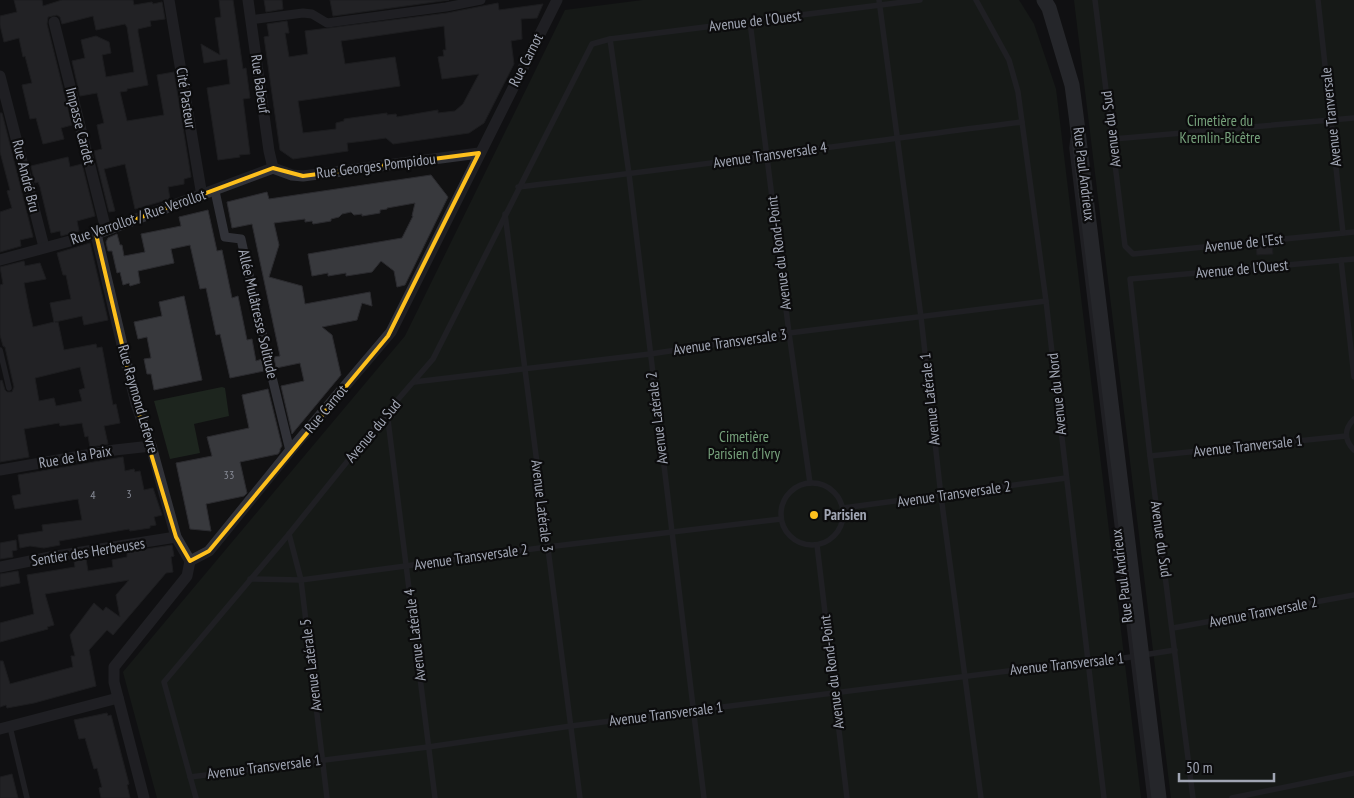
<svg xmlns="http://www.w3.org/2000/svg" width="1354" height="798" font-family="'PT Sans Narrow',sans-serif">
  <rect width="100%" height="100%" fill="#111112"/>
  <g fill="#1d251e">
    <polygon points="643,0 1019,0 1034,24 1056,89 1141,798 157,798 123,672 405,336 565,10"/>
    <polygon points="1074,0 1354,0 1354,798 1171,798"/>
    <polygon points="222,387 225,388 229,416 194,424 200,453 170,459 154,401"/>
  </g>
  <g fill="#38393d" stroke="#2b2b2f" fill-rule="evenodd">
    <polygon points="14,0 42,0 43,6 62,0 133,0 134,5 152,2 153,4 162,2 165,19 150,21 151,26 138,29 138,32 148,85 127,89 127,91 120,92 127,121 164,115 157,75 174,72 191,177 184,179 184,184 168,187 170,199 135,209 125,164 104,169 115,211 109,212 94,151 102,149 97,125 104,123 97,93 80,96 72,61 85,58 81,40 96,36 109,42 111,53 102,55 106,77 134,72 127,27 125,24 96,30 93,16 62,24 60,17 57,15 48,17 47,24 72,125 61,128 64,139 43,144 36,118 30,119 22,85 32,83 25,56 23,57 19,38 4,42 0,25 0,16 17,12"/>
    <polygon points="219,0 233,0 243,69 246,68 250,98 243,99 250,154 239,155 240,157 218,160 207,88 230,84 227,59 204,63 201,44 220,55 215,18 221,17"/>
    <polygon points="264,0 282,0 283,9 266,12"/>
    <polygon points="330,0 449,0 333,16"/>
    <path d="M498,3L499,10L543,4L537,18L521,19L522,39L511,41L514,64L484,123L469,133L393,144L386,138L364,141L347,143L348,151L293,159L280,150L264,37L269,36L267,24L287,21L289,33H285L289,57L308,54L305,31L447,13ZM444,26L446,50H443L444,56L438,57L442,79L479,74L463,104L455,111L438,113V110L397,117L396,114L387,115V113L344,119V121L336,123V129L303,133L298,101L400,86L395,57L345,64L341,41Z"/>
    <polygon points="0,113 2,113 33,237 20,240 21,246 0,252 0,212 12,208 7,191 10,190 0,152"/>
    <polygon points="68,157 70,167 82,164 95,216 77,221 79,231 61,236 60,231 51,233 40,187 38,182 35,183 31,166"/>
    <polygon points="431,175 448,197 405,285 397,287 394,271 381,261 372,272 346,276 346,273 328,276 328,273 312,276 308,254 402,238 413,216 412,216 415,203 387,208 387,209 380,210 380,213 362,216 362,214 354,215 351,212 342,214 339,217 331,219 331,221 313,224 312,221 305,222 305,219 274,223 279,245 269,277 302,286 305,304 370,292 372,306 362,303 357,320 322,327 332,335 341,375 292,434 281,386 304,381 300,363 276,368 274,357 280,356 252,224 232,228 227,202 267,192 269,199"/>
    <polygon points="208,210 217,251 222,250 232,298 238,296 247,340 252,339 256,361 262,359 264,371 230,378 220,334 216,335 206,288 200,289 190,245 171,249 174,263 138,271 140,283 130,286 129,283 123,285 120,272 117,273 112,251 108,251 106,242 108,238 117,234 120,245 122,245 124,256 145,252 141,234 181,226 179,217"/>
    <path d="M90,243L108,320L84,325L82,316L55,322H58L64,350L96,344L97,348L102,347L113,405L116,404L120,423L104,426L108,444L90,447L88,436L85,437L82,423L60,426L59,423L24,429L29,457L0,462V381L2,380L5,390L7,392H12L14,387L5,347L3,346L0,335V285L3,284L0,267L24,261L25,266L40,263L46,279L24,283L29,309L33,327L54,322L50,303L71,299L66,275H63L57,253ZM80,367L85,388L79,390L82,401L56,406L54,398L39,401L35,378Z"/>
    <polygon points="1272,245 1273,254 1257,255 1256,246"/>
    <polygon points="184,296 202,380 154,390 151,374 147,374 144,359 151,358 147,337 138,339 134,322 162,316 159,302"/>
    <polygon points="268,389 282,446 280,449 280,451 278,454 240,462 247,493 244,496 206,504 211,531 190,529 176,463 212,456 207,437 249,428 242,395"/>
    <polygon points="123,457 125,471 134,469 135,472 140,471 144,490 153,488 162,515 154,517 156,525 150,526 150,528 130,531 129,529 59,541 60,545 44,548 30,546 20,548 18,535 43,531 42,525 82,520 78,499 15,509 12,496 21,494 18,475"/>
    <polygon points="16,540 17,550 12,551 13,557 0,559 0,543"/>
    <polygon points="172,545 174,556 171,557 173,572 166,573 113,635 107,630 89,650 96,686 34,703 7,708 6,705 0,707 0,661 3,661 10,684 73,667 71,656 75,656 70,635 94,603 103,611 106,607 120,617 116,595 129,580 45,594 54,625 47,627 48,629 0,642 0,623 34,614 27,575 75,567 74,561 86,559 88,571 113,567 112,560 127,557 127,552"/>
    <polygon points="18,571 20,583 0,587 0,574"/>
    <polygon points="107,713 108,716 111,715 129,784 127,785 130,798 101,798 99,788 102,787 97,768 94,769 85,738 79,739 74,720"/>
    <polygon points="12,774 18,798 0,798 0,777"/>
  </g>
  <g fill="none" stroke-linecap="round" stroke-linejoin="round">
    <g stroke="#313238" stroke-width="5.5">
      <polyline points="879,0 921,317 941,496 981,798"/>
      <polyline points="976,0 1009,60 1018,92 1046,301 1104,798"/>
      <polyline points="1095,0 1125,246 1133,254 1354,232"/>
      <polyline points="1318,0 1343,233"/>
      <polyline points="750,22 789,333 810,483"/>
      <polyline points="610,39 629,174 704,798"/>
      <polyline points="1073,139 1072,148 1150,798"/>
      <polyline points="1113,139 1354,118"/>
      <path d="M518,187C687,168 854,143 1022,122"/>
      <polyline points="505,214 580,798"/>
      <polyline points="1341,260 1354,377"/>
      <polyline points="0,350 9,388"/>
      <polyline points="414,382 650,354 789,333 1046,301"/>
      <polyline points="387,412 435,798"/>
      <path d="M1354,419C1344,429 1344,440 1354,450"/>
      <polyline points="1150,456 1346,436"/>
      <circle cx="812" cy="514" r="31"/>
      <polyline points="843,508 1066,478"/>
      <polyline points="289,534 301,580 327,798"/>
      <polyline points="817,545 847,798"/>
      <polyline points="250,579 301,580 547,547 781,519"/>
      <polyline points="1173,628 1354,595"/>
      <polyline points="10,727 27,798"/>
      <polyline points="190,777 428,747 571,726 1087,661 1124,658 1175,650"/>
      <polyline points="196,798 164,682 289,534 387,412 433,359 592,44 610,39 920,0"/>
      <polyline points="1193,798 1150,456 1130,279 1354,259"/>
      <polyline points="1232,798 1354,773"/>
    </g>
    <g stroke="#313238" stroke-width="9">
      <polyline points="257,19 303,13 312,14 327,23 446,7 481,0"/>
      <polyline points="215,191 225,237 241,239 272,377 290,451"/>
    </g>
    <g stroke="#313238" stroke-width="11">
      <polyline points="169,0 202,196"/>
      <polyline points="248,0 269,151 273,168"/>
      <polyline points="54,22 106,230"/>
      <polyline points="0,76 44,247"/>
      <polyline points="273,168 292,175 303,176 479,153"/>
      <polyline points="96,234 136,404 151,446 176,537 190,561"/>
      <polyline points="0,260 96,234 273,168"/>
      <polyline points="0,470 115,450 151,446"/>
      <polyline points="190,561 209,551 290,451 391,332 557,0"/>
      <polyline points="0,567 50,557 176,537"/>
      <polyline points="0,729 118,698"/>
      <polyline points="144,798 114,682 114,667 187,576 190,561"/>
    </g>
    <polyline stroke="#3f4148" stroke-width="15" points="1044,0 1049,8 1072,85 1076,115 1159,798"/>
  </g>
  <path d="M0 0H1354V798H0ZM479,153L388,336L209,551L190,561L176,537L136,404L96,234L273,168L303,176Z" fill="#111112" fill-opacity=".55" fill-rule="evenodd"/>
  <path fill="none" stroke="#fec01d" stroke-width="4" stroke-linejoin="round" d="M479,153L388,336L209,551L190,561L176,537L136,404L96,234L273,168L303,176Z"/>
  <circle fill="#fec01d" stroke="#0c0c0d" stroke-width="2" cx="814" cy="515" r="5"/>
  <g text-anchor="middle" stroke-width="4.5" stroke-linejoin="round" paint-order="stroke">
    <g font-size="12" fill="#878b96">
      <text x="229" y="479">33</text>
      <text x="129" y="498">3</text>
      <text x="93" y="499">4</text>
    </g>
    <g font-size="15" fill="#a1a6b4" stroke="#0c0c0d">
      <text transform="translate(755 21) rotate(-7)" y="5">Avenue de l'Ouest</text>
      <text transform="translate(526 60) rotate(-63)" y="5">Rue Carnot</text>
      <text transform="translate(260 84) rotate(82)" y="5">Rue Babeuf</text>
      <text transform="translate(186 98) rotate(81)" y="5">Cité Pasteur</text>
      <text transform="translate(1331 117) rotate(-96)" y="5">Avenue Tranversale</text>
      <text transform="translate(80 126) rotate(76)" y="5">Impasse Cardet</text>
      <text transform="translate(1111 129) rotate(-97)" y="5">Avenue du Sud</text>
      <text transform="translate(770 155) rotate(-8)" y="5">Avenue Transversale 4</text>
      <text transform="translate(376 166) rotate(-7)" y="5">Rue Georges Pompidou</text>
      <text transform="translate(1084 174) rotate(83)" y="5">Rue Paul Andrieux</text>
      <text transform="translate(26 176) rotate(76)" y="5">Rue André Bru</text>
      <text transform="translate(138 217) rotate(-19)" y="5">Rue Verrollot / Rue Verollot</text>
      <text transform="translate(1244 243) rotate(-6)" y="5">Avenue de l'Est</text>
      <text transform="translate(779 253) rotate(-97)" y="5">Avenue du Rond-Point</text>
      <text transform="translate(1242 269) rotate(-5)" y="5">Avenue de l'Ouest</text>
      <text transform="translate(258 314) rotate(77)" y="5">Allée Mulâtresse Solitude</text>
      <text transform="translate(730 342) rotate(-8)" y="5">Avenue Transversale 3</text>
      <text transform="translate(1057 394) rotate(-96)" y="5">Avenue du Nord</text>
      <text transform="translate(138 399) rotate(74)" y="5">Rue Raymond Lefevre</text>
      <text transform="translate(930 399) rotate(-96)" y="5">Avenue Latérale 1</text>
      <text transform="translate(326 409) rotate(-50)" y="5">Rue Carnot</text>
      <text transform="translate(657 418) rotate(-97)" y="5">Avenue Latérale 2</text>
      <text transform="translate(373 431) rotate(-50)" y="5">Avenue du Sud</text>
      <text transform="translate(1248 446) rotate(-6)" y="5">Avenue Tranversale 1</text>
      <text transform="translate(75 457) rotate(-10)" y="5">Rue de la Paix</text>
      <text transform="translate(954 494) rotate(-8)" y="5">Avenue Transversale 2</text>
      <text transform="translate(542 506) rotate(83)" y="5">Avenue Latérale 3</text>
      <text transform="translate(1161 539) rotate(82)" y="5">Avenue du Sud</text>
      <text transform="translate(88 552) rotate(-9)" y="5">Sentier des Herbeuses</text>
      <text transform="translate(471 557) rotate(-8)" y="5">Avenue Transversale 2</text>
      <text transform="translate(1122 576) rotate(-97)" y="5">Rue Paul Andrieux</text>
      <text transform="translate(1263 612) rotate(-11)" y="5">Avenue Tranversale 2</text>
      <text transform="translate(415 635) rotate(-97)" y="5">Avenue Latérale 4</text>
      <text transform="translate(1067 664) rotate(-6)" y="5">Avenue Transversale 1</text>
      <text transform="translate(311 665) rotate(-97)" y="5">Avenue Latérale 5</text>
      <text transform="translate(832 672) rotate(-97)" y="5">Avenue du Rond-Point</text>
      <text transform="translate(666 714) rotate(-7)" y="5">Avenue Transversale 1</text>
      <text transform="translate(264 767) rotate(-7)" y="5">Avenue Transversale 1</text>
    </g>
    <g font-size="15" fill="#76a17b" stroke="#0c0c0d">
      <text x="1220" y="126">Cimetière du<tspan x="1220" dy="17">Kremlin-Bicêtre</tspan></text>
      <text x="744" y="442">Cimetière<tspan x="744" dy="17">Parisien d'Ivry</tspan></text>
    </g>
    <g font-size="15" font-weight="bold" fill="#a1a6b4" stroke="#0c0c0d" text-anchor="start">
      <text x="824" y="520">Parisien</text>
    </g>
  </g>
  <path d="M1179 773v8h95v-8" fill="none" stroke="#a1a6b4" stroke-width="2.5"/>
  <text x="1186" y="773" font-size="15" fill="#a1a6b4" stroke="#0c0c0d" stroke-width="4" paint-order="stroke">50 m</text>
</svg>
